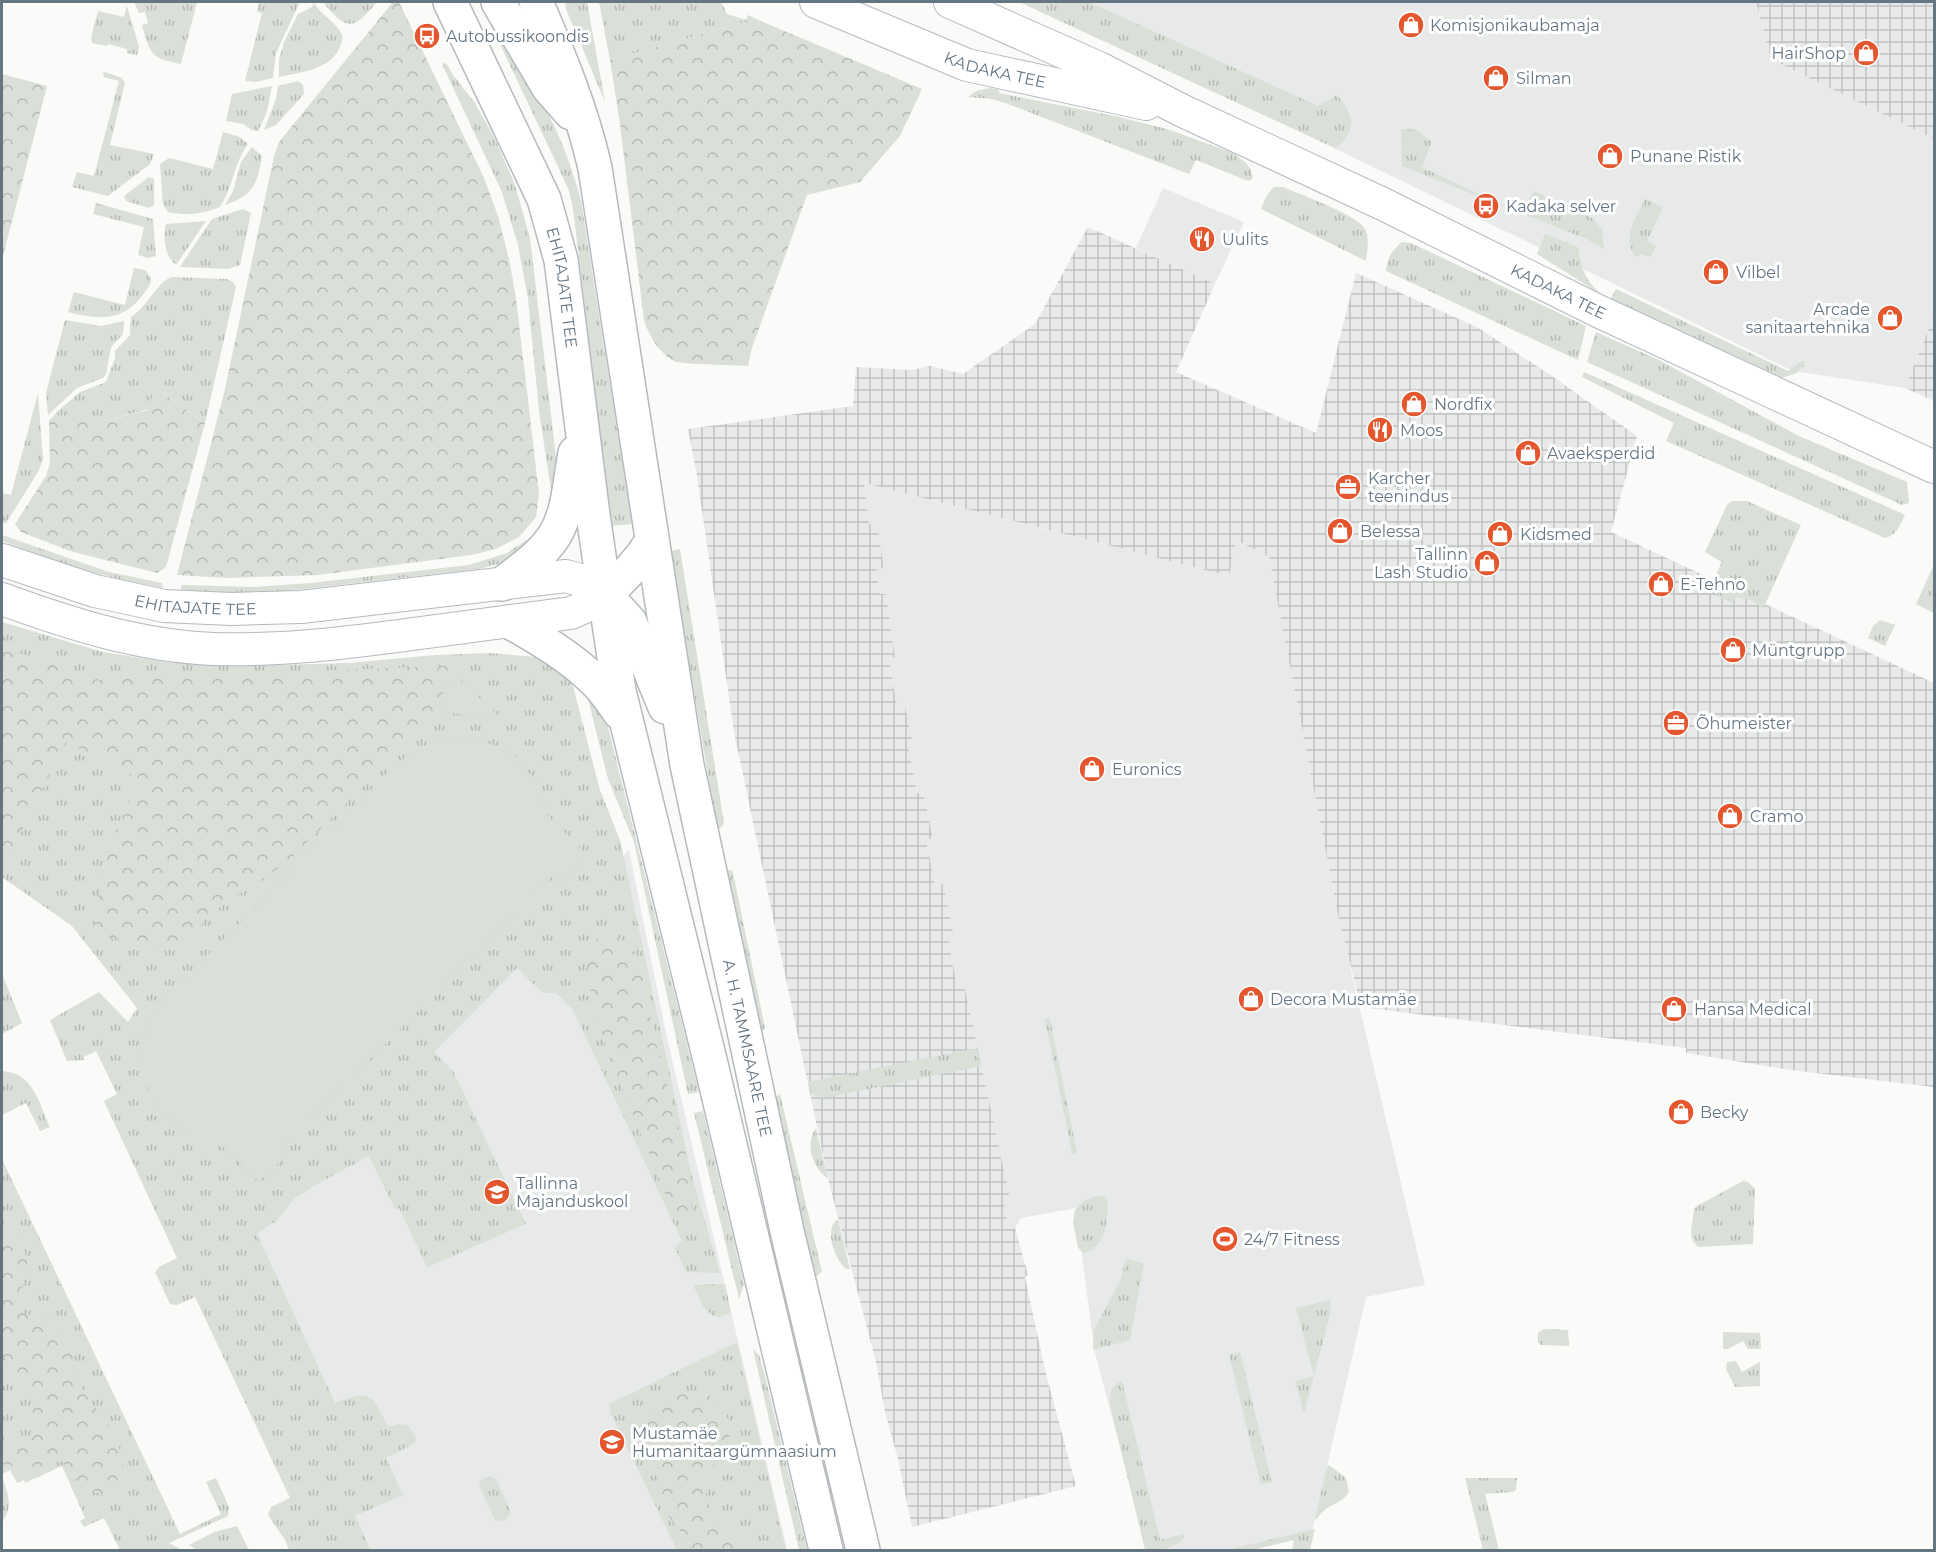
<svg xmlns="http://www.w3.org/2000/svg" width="1936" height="1552" font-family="Montserrat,sans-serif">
  <defs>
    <pattern id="industrial-grid" width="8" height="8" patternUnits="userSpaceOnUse" patternTransform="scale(1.5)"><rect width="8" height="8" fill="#e8e9e9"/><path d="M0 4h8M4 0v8" fill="none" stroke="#c0c1c2"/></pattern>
    <pattern id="grass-tufts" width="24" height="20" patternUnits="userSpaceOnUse" patternTransform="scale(1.5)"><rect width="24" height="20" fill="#dadfd7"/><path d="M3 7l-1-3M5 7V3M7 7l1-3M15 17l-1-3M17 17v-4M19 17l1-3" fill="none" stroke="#b4b9b4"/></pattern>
    <pattern id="forest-crowns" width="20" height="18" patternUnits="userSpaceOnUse" patternTransform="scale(1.5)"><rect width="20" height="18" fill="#dadfd7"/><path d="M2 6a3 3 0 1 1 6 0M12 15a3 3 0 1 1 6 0" fill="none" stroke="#b4b9b4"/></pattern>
  </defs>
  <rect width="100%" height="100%" fill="#fafaf8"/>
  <g fill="#e8e9e9">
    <polygon points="1033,2 1756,2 1771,59 1934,139 1934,315 1905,388 1793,371"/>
    <polygon points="1163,188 1244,222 1215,284 1136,248"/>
    <polygon points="863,483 1229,576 1235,539 1269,557 1339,920 1425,1285 1366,1297 1311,1536 1250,1550 1147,1550 1094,1349 1076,1208 1021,1218 1015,1228 1009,1229 1004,1206 1010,1204 963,980 956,981 946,934 952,932 942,884 935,886 926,840 933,838 923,792 917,793 907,745 912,744 904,706 897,709 889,658 895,657 885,594 880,595 876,569 884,568 877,524 869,524"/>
    <polygon points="629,850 667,1038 787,1550 298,1550 355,1492 238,1245"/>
  </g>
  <g fill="url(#industrial-grid)">
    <polygon points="1756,2 1934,2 1934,139 1771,59"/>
    <polygon points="1088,227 1215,284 1176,372 1316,433 1356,273 1477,327 1549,374 1637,436 1611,532 1934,683 1934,1087 1790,1070 1686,1053 1686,1048 1361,1007 1339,920 1269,557 1236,540 1229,576 864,483 869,524 877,523 884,568 876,570 880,594 886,594 895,657 889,658 897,708 905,706 913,744 908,745 917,793 923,792 933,838 926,840 935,886 943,884 953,932 947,934 956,981 963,980 1011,1204 1004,1206 1009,1229 1015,1228 1028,1275 1025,1277 1045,1370 1076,1486 912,1527 898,1459 885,1412 876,1362 828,1179 734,732 697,476 688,429 853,406 856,367 912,370 930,366 963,374 1035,324"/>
    <polygon points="1934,315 1934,401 1905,388"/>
  </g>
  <g fill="url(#grass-tufts)">
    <path d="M134,2H197L181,64C150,58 150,54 142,25L148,23L145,12L139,13Z"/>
    <polygon points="259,2 300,2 276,53 273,78 256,82 245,81 262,13 257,12"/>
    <path d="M323,2H377C354,29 348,33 323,2Z"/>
    <path d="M480,2H486C523,66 563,128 581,201L632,524L612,526L573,209L569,191L561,173Z"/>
    <polygon points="565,2 587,2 605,102 566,9"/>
    <polygon points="599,2 721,2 727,14 746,20 748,15 756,19 610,60"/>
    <path d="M1019,2H1089L1318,106L1337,95C1354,114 1358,132 1335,148Z"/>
    <path d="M314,3C321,14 332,20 340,31C343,35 343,39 341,44C333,70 301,72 279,77V60L284,42L298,14L312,7Z"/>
    <polygon points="127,6 139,47 137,55 127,53 127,49 108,44 107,46 92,43 91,38 98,11 124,17"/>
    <polygon points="446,63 453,75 475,103 496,141 515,185 530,238 557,465 549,513 551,490 539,411 528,299 518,245 502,192 442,64"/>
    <polygon points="105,72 122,78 125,83 110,145 154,154 150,164 108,196 72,187 77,172 94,176 119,81 104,77 103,73"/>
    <polygon points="298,81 303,85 304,94 276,125 264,130 276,99 278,86"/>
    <polygon points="272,86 267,112 258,131 252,130 243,124 226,121 232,94"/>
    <polygon points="990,88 999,90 999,93 1119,117 1167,129 1233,153 1246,163 1251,170 1253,179 1248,181 1196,160 1189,174 1008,104 992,99 968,97 976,91"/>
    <polygon points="1408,129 1416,130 1432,142 1422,167 1522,215 1534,191 1592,218 1602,229 1604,249 1587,239 1402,166 1401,130"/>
    <path d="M223,132L240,137L248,144C234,163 233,187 220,207C202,214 188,216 168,212L163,205L160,164L169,158L213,169Z"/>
    <path d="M252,147L262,156C257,185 253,195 225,205L233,191L241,162Z"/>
    <polygon points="149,177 154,179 154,205 149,208 126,201 124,196"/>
    <path d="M1274,187H1283C1299,194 1358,215 1365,229C1370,239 1367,251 1366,261L1261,209L1267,195Z"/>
    <path d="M1645,199L1663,207L1647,241L1656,246L1651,257L1641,254L1636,257C1621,239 1636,217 1645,199Z"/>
    <polygon points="96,203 153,219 156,256 148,258 138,255 144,227 93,214"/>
    <polygon points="243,209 251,213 240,265 228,269 180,267 212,219"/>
    <path d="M206,221L176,265C164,256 163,237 166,224Z"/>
    <path d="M1545,234L1578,247C1582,270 1584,279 1602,295L1537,254Z"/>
    <path d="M1402,242L1411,243L1586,326L1578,360L1386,271C1387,258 1392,250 1402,242Z"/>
    <path d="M134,268L145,270L151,278V282C130,320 107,322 68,312L74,292L125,305Z"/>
    <path d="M172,277L227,279L233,282L236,287L205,423L154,387L150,409L98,422H58L57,412L80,392L106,382L115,358V351L130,335L131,317C146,308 160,279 172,277Z"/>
    <polygon points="1616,289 1788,371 1802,361 1804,361 1805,365 1795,374 1780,378 1610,300"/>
    <polygon points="65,320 101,326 124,321 123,334 111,347 106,374 103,378 77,388 48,415 46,393"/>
    <polygon points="1596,332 1659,360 1799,436 1907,482 1909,503 1902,505 1587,362"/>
    <path d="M1584,372L1901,513L1905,515C1900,525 1896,536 1885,538L1666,441L1674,423L1582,377Z"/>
    <polygon points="38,393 43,460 38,472 6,523 2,523 2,493 11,495"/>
    <polygon points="1732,501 1747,501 1801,525 1763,609 1751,600 1736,597 1733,603 1708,592 1722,562 1705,552 1727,505"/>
    <path d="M2,535L109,572L162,583L163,588C105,578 57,562 2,541Z"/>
    <polygon points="531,537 537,537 505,562 479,569 278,592 237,593 181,590 181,586 183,585 253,587 311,583 469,565 507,553"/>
    <polygon points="680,549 724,823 721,828 717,828 670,551"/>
    <polygon points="1934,565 1934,613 1916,604"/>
    <polygon points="1880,620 1895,625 1885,646 1868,638 1873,626"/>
    <path d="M2,622L103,652L167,662L275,665L350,663L435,655L490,653L535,657L570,675L600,790L620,840L691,1173L720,1273L686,1272L675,1248L682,1241L573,1010L556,993H543L517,968L434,1052L453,1071L526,1224L427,1267L399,1208L395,1209L369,1156L319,1183L295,1198L276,1221L257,1234L335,1403C372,1390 371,1393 388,1427L398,1424L408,1425L416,1437L415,1443L386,1458L403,1495L355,1516L371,1550H289L285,1540L268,1515L271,1507L290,1498L195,1297L177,1305L170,1304L155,1272L159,1267L177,1258L104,1101L117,1094L96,1051L83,1057L84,1060L67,1061L50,1020L99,992L128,1022L137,1008L72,926L2,877Z"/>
    <polygon points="586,691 604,716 608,727 699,1092 688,1094 634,842 608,779"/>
    <polygon points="728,870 731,870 733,873 764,1023 765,1028 761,1032"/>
    <polygon points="2,974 22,1023 2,1034"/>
    <polygon points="1048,1017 1050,1019 1077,1152 1074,1154 1072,1153 1045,1020"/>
    <path d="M977,1048L981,1066L824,1098C814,1097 809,1092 808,1082Z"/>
    <path d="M2,1071C34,1073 38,1102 50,1127L40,1131L26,1103L2,1115Z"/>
    <polygon points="780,1094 822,1272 815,1277 775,1098"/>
    <polygon points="703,1111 744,1284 739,1299 694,1113"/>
    <path d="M816,1128L828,1179C813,1168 804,1144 816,1128Z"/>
    <polygon points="2,1159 180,1534 221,1514 206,1482 216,1478 229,1507 228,1516 169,1543 182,1550 120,1550 104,1518 84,1527 80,1521 85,1518 62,1466 25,1483 24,1480 17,1483 10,1470 2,1474"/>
    <path d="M1743,1181L1748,1182L1755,1189L1753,1244L1699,1247C1686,1240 1693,1222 1694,1209L1697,1206Z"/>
    <path d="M1097,1196L1107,1197C1109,1216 1106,1249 1084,1253C1077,1249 1077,1244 1076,1237C1071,1214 1072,1203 1097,1196Z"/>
    <path d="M838,1219L850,1269H846C835,1260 823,1229 838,1219Z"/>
    <polygon points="1126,1259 1144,1263 1130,1340 1093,1350 1094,1330 1120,1281"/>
    <polygon points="725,1284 731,1312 720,1317 713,1316 704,1308 693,1285"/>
    <polygon points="1331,1300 1330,1314 1304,1414 1295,1381 1314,1376 1296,1308"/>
    <polygon points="1543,1329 1568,1330 1569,1346 1541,1345 1538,1342 1538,1333"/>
    <polygon points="1723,1332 1760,1333 1761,1349 1748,1349 1743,1341 1728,1349 1723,1349"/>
    <polygon points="735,1343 737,1343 786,1550 677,1550 611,1414 609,1404"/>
    <polygon points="753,1349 759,1355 764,1372 807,1550 799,1550"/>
    <polygon points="1240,1352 1272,1482 1261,1485 1229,1355"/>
    <polygon points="1736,1361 1742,1372 1760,1362 1760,1386 1735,1387 1726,1369 1727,1362"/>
    <path d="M1122,1381L1160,1540L1184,1534V1538C1176,1548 1158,1551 1145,1550L1110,1404C1110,1393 1111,1385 1122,1381Z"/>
    <path d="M1329,1465L1346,1478L1349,1492C1339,1507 1329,1501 1317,1519L1315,1518L1327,1466Z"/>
    <polygon points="489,1476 496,1479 509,1508 510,1514 504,1521 495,1520 479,1485 480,1481"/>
    <path d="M2,1477C8,1494 14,1507 2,1522Z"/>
    <polygon points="1465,1478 1517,1478 1516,1490 1512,1492 1485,1494 1499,1550 1483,1550"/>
    <polygon points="237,1526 249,1550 197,1550 189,1545 214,1532"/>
    <polygon points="1315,1529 1310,1550 1292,1550 1294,1540 1252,1550 1226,1550"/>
  </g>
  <g fill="url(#forest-crowns)">
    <polygon points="393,2 399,2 484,178 498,216 509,259 516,298 539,494 536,517 519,537 496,549 471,555 318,575 227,578 177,575 225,389 274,156 279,142"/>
    <path d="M756,19L922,89L900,136L860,182L807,195L752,348L748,366C736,365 682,365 674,361C659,353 649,336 644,320L620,124L610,60Z"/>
    <polygon points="2,74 47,86 2,260"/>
    <polygon points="154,387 205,423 166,567 157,573 70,551 21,532 15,524 46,476 50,463 49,421 57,412 58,422 98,422 149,410"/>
    <polygon points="2,647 99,680 463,665 431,719 286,863 205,917 193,946 153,949 92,932 106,852 140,779 66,742 2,870"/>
    <polygon points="615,933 633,950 643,975 655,1040 691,1173 692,1216 682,1219 673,1212 610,1059 592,1001 587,966 596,939"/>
    <polygon points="2,1220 12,1229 24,1248 29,1272 22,1285 18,1303 25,1314 57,1319 69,1344 84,1393 106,1421 122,1454 125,1487 114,1493 101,1495 69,1475 62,1461 30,1469 2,1464 2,1436 17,1445 32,1435 33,1399 22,1377 2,1356"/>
    <polygon points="682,1394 710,1396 729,1420 730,1445 706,1473 706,1497 718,1530 741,1538 752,1550 692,1550 689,1543 668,1515 658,1482 645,1448 646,1422 657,1408"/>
  </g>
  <g fill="#dadfd7">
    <path d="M456,677L498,715L504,716L506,721L500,724L496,719L436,711C439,697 446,686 456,677Z"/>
    <path d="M463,736L493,745L516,757L537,783L547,815L586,854L558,883L551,877L282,1148L287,1155L259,1182L220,1144L190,1134L171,1123L154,1104L143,1077L141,1051L147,1025L162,1001L392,768C416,749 432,740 463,736Z"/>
  </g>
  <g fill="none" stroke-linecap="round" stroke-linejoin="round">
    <defs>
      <g id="secondary">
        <path id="s1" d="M816,2L967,65L1146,104"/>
        <path id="s2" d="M950,2L1099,68L1183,111L1383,204L1598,311L1934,467"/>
        <path id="s3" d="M2,560L95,591L164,606L232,609L301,607L566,576L594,584L605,594L589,605L571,613C518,620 466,627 413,634C347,643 280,651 213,649C140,646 70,624 2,599"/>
      </g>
      <g id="primary">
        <path id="s4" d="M450,2L544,199L561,260L593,515L619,691L710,1060L826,1550"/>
        <polyline points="498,2 549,88 571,113"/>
        <path id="s5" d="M536,2C559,55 582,110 595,168L687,765L787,1231L863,1550"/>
        <path d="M502,584C521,569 543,555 556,533C569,510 570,479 575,453"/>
        <polyline points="605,594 630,622 665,707"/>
        <path d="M605,594C624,578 639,562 652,541"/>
        <path d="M510,622C540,639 569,656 594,680C604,689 612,702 620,713"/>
      </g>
    </defs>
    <use href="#secondary" stroke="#b3babf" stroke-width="34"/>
    <use href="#primary" stroke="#b5babe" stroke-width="36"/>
    <use href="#secondary" stroke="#fff" stroke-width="32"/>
    <use href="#primary" stroke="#fff" stroke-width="33"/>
  </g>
  <defs>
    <symbol id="shop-disc" viewBox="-11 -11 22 22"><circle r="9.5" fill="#e4572e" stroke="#fff"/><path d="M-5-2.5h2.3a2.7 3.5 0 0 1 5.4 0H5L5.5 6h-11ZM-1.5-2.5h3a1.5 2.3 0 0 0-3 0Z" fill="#fff"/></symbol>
    <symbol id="bus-disc" viewBox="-11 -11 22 22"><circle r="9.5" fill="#e4572e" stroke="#fff"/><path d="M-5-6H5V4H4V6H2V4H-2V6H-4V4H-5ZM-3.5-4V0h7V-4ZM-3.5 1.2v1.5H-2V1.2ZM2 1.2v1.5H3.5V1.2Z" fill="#fff"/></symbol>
    <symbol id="restaurant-disc" viewBox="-11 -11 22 22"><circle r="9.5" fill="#e4572e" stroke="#fff"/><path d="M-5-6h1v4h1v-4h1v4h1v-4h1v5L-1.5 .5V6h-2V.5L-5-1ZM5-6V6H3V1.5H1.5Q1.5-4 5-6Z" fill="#fff"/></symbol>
    <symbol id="office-disc" viewBox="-11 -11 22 22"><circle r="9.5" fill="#e4572e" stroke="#fff"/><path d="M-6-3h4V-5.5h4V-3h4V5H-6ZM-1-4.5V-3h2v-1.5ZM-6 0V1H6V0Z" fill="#fff"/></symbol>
    <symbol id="university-disc" viewBox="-11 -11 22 22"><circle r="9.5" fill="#e4572e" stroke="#fff"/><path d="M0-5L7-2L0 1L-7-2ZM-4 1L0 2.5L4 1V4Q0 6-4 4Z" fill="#fff"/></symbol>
    <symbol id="stadium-disc" viewBox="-11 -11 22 22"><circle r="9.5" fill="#e4572e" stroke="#fff"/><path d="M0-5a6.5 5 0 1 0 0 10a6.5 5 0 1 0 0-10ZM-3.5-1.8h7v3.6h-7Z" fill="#fff"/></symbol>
    <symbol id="school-disc" viewBox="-11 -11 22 22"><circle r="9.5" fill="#e4572e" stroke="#fff"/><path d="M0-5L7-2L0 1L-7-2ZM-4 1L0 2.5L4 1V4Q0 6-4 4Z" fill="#fff"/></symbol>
  </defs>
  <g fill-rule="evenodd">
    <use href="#shop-disc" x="1396" y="10" width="30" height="30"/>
    <use href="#bus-disc" x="412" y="21" width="30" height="30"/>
    <use href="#shop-disc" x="1851" y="38" width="30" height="30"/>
    <use href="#shop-disc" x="1481" y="63" width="30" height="30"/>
    <use href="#shop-disc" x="1595" y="141" width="30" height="30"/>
    <use href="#bus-disc" x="1471" y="191" width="30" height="30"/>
    <use href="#restaurant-disc" x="1187" y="224" width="30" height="30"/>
    <use href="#shop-disc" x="1701" y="257" width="30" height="30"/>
    <use href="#shop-disc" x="1875" y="303" width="30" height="30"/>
    <use href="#shop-disc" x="1399" y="389" width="30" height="30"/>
    <use href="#restaurant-disc" x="1365" y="415" width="30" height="30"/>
    <use href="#shop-disc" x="1513" y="438" width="30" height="30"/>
    <use href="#office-disc" x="1333" y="472" width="30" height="30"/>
    <use href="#shop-disc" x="1325" y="516" width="30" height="30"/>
    <use href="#shop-disc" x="1485" y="519" width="30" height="30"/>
    <use href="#shop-disc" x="1472" y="548" width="30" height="30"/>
    <use href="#shop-disc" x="1646" y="569" width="30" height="30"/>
    <use href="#shop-disc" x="1718" y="635" width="30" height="30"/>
    <use href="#office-disc" x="1661" y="708" width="30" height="30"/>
    <use href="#shop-disc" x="1077" y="754" width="30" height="30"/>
    <use href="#shop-disc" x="1715" y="801" width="30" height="30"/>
    <use href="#shop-disc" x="1236" y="984" width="30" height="30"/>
    <use href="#shop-disc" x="1659" y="994" width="30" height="30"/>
    <use href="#shop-disc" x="1666" y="1097" width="30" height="30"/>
    <use href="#university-disc" x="482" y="1177" width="30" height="30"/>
    <use href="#stadium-disc" x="1210" y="1224" width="30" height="30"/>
    <use href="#school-disc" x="597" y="1427" width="30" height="30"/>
  </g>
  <g text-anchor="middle" stroke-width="6" stroke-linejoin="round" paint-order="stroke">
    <g font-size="16" fill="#657683" stroke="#fff" text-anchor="start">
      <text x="1430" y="31">Komisjonikaubamaja</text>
      <text x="446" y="42">Autobussikoondis</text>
      <text x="1846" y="59" text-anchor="end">HairShop</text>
      <text x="1516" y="84">Silman</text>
      <text x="1630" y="162">Punane Ristik</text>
      <text x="1506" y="212">Kadaka selver</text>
      <text x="1222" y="245">Uulits</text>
      <text x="1736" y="278">Vilbel</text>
      <text x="1870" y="315" text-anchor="end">Arcade<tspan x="1870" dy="18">sanitaartehnika</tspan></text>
      <text x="1434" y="410">Nordfix</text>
      <text x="1400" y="436">Moos</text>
      <text x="1547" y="459">Avaeksperdid</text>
      <text x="1368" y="484">Karcher<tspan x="1368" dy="18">teenindus</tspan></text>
      <text x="1360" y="537">Belessa</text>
      <text x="1520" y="540">Kidsmed</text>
      <text x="1468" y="560" text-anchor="end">Tallinn<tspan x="1468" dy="18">Lash Studio</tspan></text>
      <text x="1680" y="590">E-Tehno</text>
      <text x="1752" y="656">Müntgrupp</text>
      <text x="1696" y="729">Õhumeister</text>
      <text x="1112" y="775">Euronics</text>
      <text x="1750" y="822">Cramo</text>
      <text x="1270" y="1005">Decora Mustamäe</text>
      <text x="1694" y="1015">Hansa Medical</text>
      <text x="1700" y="1118">Becky</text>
      <text x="516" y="1189">Tallinna<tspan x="516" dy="18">Majanduskool</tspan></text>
      <text x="1244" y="1245">24/7 Fitness</text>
      <text x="632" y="1439">Mustamäe<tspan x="632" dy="18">Humanitaargümnaasium</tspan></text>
    </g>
    <g font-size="16" fill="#657683" stroke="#fff">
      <text dy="6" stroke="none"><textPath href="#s1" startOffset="192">KADAKA TEE</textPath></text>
      <text dy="6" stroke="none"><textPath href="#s4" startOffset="309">EHITAJATE TEE</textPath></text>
      <text dy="6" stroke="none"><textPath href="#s2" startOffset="674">KADAKA TEE</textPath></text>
      <text dy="6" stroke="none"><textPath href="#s3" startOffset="200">EHITAJATE TEE</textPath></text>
      <text dy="6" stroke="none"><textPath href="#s5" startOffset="1070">A. H. TAMMSAARE TEE</textPath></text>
    </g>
  </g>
  <rect width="1936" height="1552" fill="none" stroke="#657683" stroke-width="6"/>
</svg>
